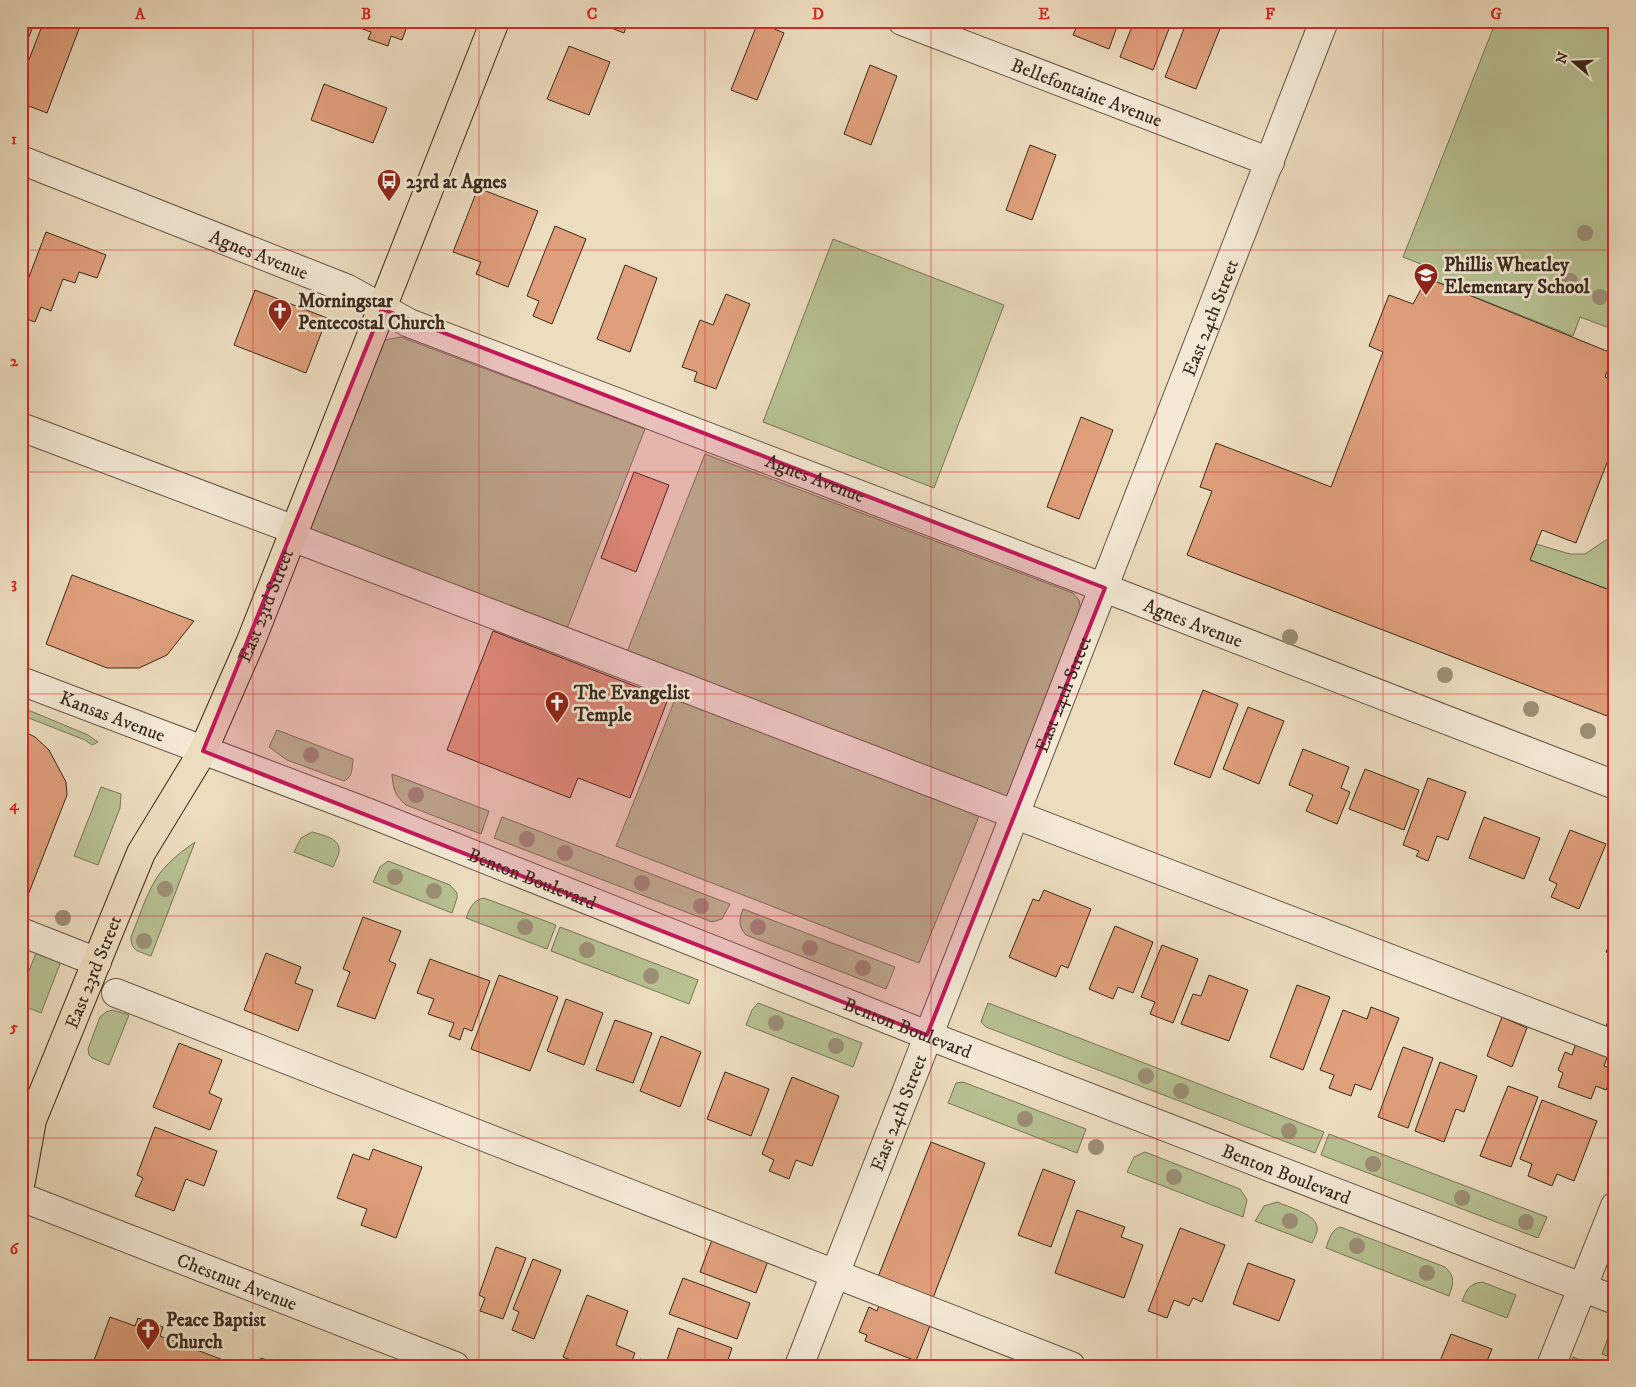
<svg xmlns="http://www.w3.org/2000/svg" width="1636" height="1387" font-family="'IM FELL DW Pica',serif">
  <rect width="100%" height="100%" fill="#edddbf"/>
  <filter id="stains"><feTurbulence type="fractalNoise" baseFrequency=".004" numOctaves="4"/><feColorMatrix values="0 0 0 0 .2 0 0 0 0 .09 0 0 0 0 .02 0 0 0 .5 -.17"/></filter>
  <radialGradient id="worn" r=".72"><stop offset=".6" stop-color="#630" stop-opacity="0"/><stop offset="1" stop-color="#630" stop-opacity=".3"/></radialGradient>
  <g fill="#b7c192" stroke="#787558">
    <polygon points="1496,21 1603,21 1615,26 1615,330 1580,317 1573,336 1427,278 1431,268 1403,257"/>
    <polygon points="833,239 1004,305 934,488 763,422"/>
    <polygon points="401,337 645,429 566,631 308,532 384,340"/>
    <polygon points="705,454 1073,593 1079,600 1081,611 1005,803 625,657"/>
    <polygon points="1609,538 1615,540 1615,592 1530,560 1536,544 1570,554 1585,554"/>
    <polygon points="678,692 982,809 919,963 616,846"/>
    <polygon points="21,707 88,735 98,742 92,745 85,740 21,715"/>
    <path d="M277,730L353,759C352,768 353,777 344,781L287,760L269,747Z"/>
    <path d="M392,774L489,811L481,834L406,805C395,796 393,789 392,774Z"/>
    <polygon points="101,787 121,794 120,808 98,865 74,856"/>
    <polygon points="502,817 730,904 722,919 712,922 494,838"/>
    <path d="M312,832C322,835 341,838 339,852C338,857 335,862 333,867L294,852L301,838Z"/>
    <path d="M195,842L151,956C139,951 131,952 131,937C139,918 145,897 156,879C165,864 181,852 195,842Z"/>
    <polygon points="388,861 450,885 457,893 457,898 452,913 373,882 380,867"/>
    <path d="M484,898L556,925L547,949L466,918C470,908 473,900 484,898Z"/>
    <path d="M743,909L895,967L886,989L746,935C738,926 739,920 743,909Z"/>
    <polygon points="560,927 698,980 689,1004 551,951"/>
    <polygon points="38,948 59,958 60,964 41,1013 21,1005 21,991"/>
    <polygon points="758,1003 862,1043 853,1067 746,1025 752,1010"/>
    <polygon points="988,1003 1324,1132 1315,1153 986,1027 981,1022"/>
    <polygon points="112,1010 129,1015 109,1065 92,1058 89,1055 88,1049 100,1017 106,1012"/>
    <polygon points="963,1082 1086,1129 1077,1153 948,1103 956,1083"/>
    <polygon points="1329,1134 1547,1217 1538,1238 1321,1155"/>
    <polygon points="1145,1152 1240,1189 1247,1200 1243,1217 1127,1172 1134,1157"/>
    <path d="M1277,1202C1288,1207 1316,1214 1317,1227C1318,1233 1314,1238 1312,1243L1255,1221L1264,1206Z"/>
    <path d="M1340,1227L1445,1267C1456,1277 1453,1284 1449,1296L1326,1248C1329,1240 1331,1230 1340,1227Z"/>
    <path d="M1482,1282L1516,1295L1507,1318L1462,1301C1467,1289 1469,1284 1482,1282Z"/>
    <polygon points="1610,1332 1615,1333 1615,1359 1602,1354"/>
    <polygon points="1573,1357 1596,1366 1569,1366"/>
  </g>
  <g fill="#df9f7b" stroke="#3a291d">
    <polygon points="21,21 27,21 34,24 21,57"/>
    <polygon points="52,21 82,21 47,113 21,103 21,80 42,26 49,28"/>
    <polygon points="341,21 409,21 402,40 391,36 388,46 368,39 371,32"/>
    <polygon points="593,21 628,21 624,33"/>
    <polygon points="1079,21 1119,21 1109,49 1073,35"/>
    <polygon points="1134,21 1172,21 1153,70 1120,57"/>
    <polygon points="1187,21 1223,21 1196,89 1165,77"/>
    <polygon points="758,22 784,33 757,100 731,90"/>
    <polygon points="569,46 610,62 589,115 547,99"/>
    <polygon points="870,65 897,76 871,145 844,134"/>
    <polygon points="324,84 387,108 373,143 311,120"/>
    <polygon points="1030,145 1056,155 1032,220 1006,210"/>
    <polygon points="478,188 538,211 508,287 476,274 481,262 453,252"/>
    <polygon points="555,226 586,239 552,324 533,316 539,301 527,296"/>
    <polygon points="46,232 106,255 97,278 79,272 75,283 63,279 51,311 41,307 35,322 21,317 21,298"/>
    <polygon points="625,265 657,278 630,352 597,339"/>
    <polygon points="1427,278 1614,354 1605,377 1615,381 1615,442 1576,543 1542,530 1530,560 1615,592 1615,719 1187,555 1212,491 1200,487 1216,443 1331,487 1383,352 1369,346 1389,295 1413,304"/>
    <polygon points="255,290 327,318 306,373 234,345"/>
    <polygon points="726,294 750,304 716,389 694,381 697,372 682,367 700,320 713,325"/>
    <polygon points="1081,417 1113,430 1079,519 1047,507"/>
    <polygon points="634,472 669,485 636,572 601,558"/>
    <polygon points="72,575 194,621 167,655 139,668 107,668 46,644"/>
    <polygon points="493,631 668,699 630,798 578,778 570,798 447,750"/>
    <polygon points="1203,690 1238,704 1210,778 1174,764"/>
    <polygon points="1248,707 1284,721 1259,784 1223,769"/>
    <polygon points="21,730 35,737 49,750 66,782 67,795 21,913"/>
    <polygon points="1303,749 1349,767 1341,788 1350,792 1337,824 1306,811 1313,795 1289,785"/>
    <polygon points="1365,769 1419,790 1404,830 1349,809"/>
    <polygon points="1428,778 1466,792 1448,840 1437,836 1428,861 1416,856 1419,851 1403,845"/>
    <polygon points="1484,817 1540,838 1524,879 1469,858"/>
    <polygon points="1570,830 1606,844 1579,909 1551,897 1557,884 1549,880"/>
    <polygon points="1044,890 1091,909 1068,968 1061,965 1056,977 1009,957 1033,899 1039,901"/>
    <polygon points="363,917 401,931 389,961 396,964 375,1019 337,1006 350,972 343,969"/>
    <polygon points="1115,926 1153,942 1133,993 1118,987 1113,999 1089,989"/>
    <polygon points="1615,931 1615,956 1606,952"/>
    <polygon points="1162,945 1198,959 1173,1023 1150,1014 1155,1002 1141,997"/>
    <polygon points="266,953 301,967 295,983 313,990 298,1031 244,1010"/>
    <polygon points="430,959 490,981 472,1031 464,1028 460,1040 449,1036 454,1023 428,1014 434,999 417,993"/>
    <polygon points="499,975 558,997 530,1071 471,1049"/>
    <polygon points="1209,975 1248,990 1229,1041 1181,1024 1193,994 1201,996"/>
    <polygon points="1297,985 1330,997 1303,1070 1270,1057"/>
    <polygon points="566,999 603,1013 584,1065 547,1051"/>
    <polygon points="1615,1005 1615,1030 1606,1026"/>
    <polygon points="1371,1007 1399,1018 1371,1090 1355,1084 1351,1096 1329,1088 1334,1075 1320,1070 1343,1010 1367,1019"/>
    <polygon points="1502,1017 1527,1028 1512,1067 1487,1056"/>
    <polygon points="615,1020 652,1033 633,1083 596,1070"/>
    <polygon points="661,1036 701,1052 680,1107 640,1091"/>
    <polygon points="179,1043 222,1060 209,1093 222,1099 210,1130 153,1107"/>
    <polygon points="1576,1043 1608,1055 1604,1066 1614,1070 1606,1090 1596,1086 1591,1099 1558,1087 1563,1073 1558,1070 1565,1052 1572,1055"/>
    <polygon points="1403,1047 1433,1058 1408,1128 1378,1117"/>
    <polygon points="1440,1062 1477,1076 1464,1112 1456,1109 1444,1142 1415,1131"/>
    <polygon points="725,1072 769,1089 751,1136 707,1119"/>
    <polygon points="792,1077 839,1096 812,1166 796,1160 789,1179 769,1171 774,1160 762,1154"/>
    <polygon points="1508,1086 1538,1097 1511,1167 1480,1156"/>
    <polygon points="1542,1100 1597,1121 1574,1181 1557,1174 1552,1186 1528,1176 1532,1164 1520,1159"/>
    <polygon points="155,1127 217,1151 204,1186 186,1179 174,1211 135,1196 143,1178 137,1175"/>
    <polygon points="931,1142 985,1163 933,1298 878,1277"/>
    <polygon points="373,1149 422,1167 396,1238 361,1225 367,1209 337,1198 353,1154 369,1160"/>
    <polygon points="1043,1169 1075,1181 1051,1247 1018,1235"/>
    <polygon points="1077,1210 1125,1227 1121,1237 1143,1245 1124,1298 1055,1273"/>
    <polygon points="1180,1228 1225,1245 1202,1302 1193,1298 1189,1306 1174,1300 1167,1318 1148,1311"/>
    <polygon points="712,1240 768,1261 756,1293 700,1272"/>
    <polygon points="496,1247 526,1258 503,1319 480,1311 485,1298 479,1295"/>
    <polygon points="533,1259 561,1270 534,1339 512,1330 519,1312 513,1309"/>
    <polygon points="1248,1263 1295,1280 1279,1321 1233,1304"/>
    <polygon points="683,1278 750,1303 737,1339 669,1314"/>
    <polygon points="587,1295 628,1311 616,1345 635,1353 630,1366 586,1366 563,1357"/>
    <polygon points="880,1303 931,1323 916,1361 865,1341 867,1335 859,1332 869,1307 877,1311"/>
    <polygon points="110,1317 135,1326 138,1318 163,1327 160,1336 239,1366 92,1366"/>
    <polygon points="678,1328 732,1348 726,1366 683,1366 667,1360"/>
    <polygon points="1451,1334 1492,1349 1485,1366 1438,1366"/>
    <polygon points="261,1358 283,1366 258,1366"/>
    <polygon points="640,1359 659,1366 637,1366"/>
  </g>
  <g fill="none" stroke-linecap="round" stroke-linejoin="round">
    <defs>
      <g id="minor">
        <path id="s1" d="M902,21L1270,162"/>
        <path id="s2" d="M21,160L348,289L409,323L1081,579L1615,785"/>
        <polyline points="21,427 295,530"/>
        <polyline points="292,537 1615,1045"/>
        <path id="s3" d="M21,681L369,813L927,1035L1615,1300"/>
        <polyline points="21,932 97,962"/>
        <polyline points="116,993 1071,1366"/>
        <path id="s4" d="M21,1197L455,1366"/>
        <path id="s5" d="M799,1366C973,917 1152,471 1324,21"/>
        <polyline points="1551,1366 1615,1206"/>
      </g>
      <g id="major">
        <path id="s6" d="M21,1181L32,1120L141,853L203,751L251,641L495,21"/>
      </g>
    </defs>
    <use href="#minor" stroke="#675646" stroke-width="30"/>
    <use href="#major" stroke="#3a291d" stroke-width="30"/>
    <use href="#minor" stroke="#f3e9d5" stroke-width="28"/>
    <use href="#major" stroke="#edddbf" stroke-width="28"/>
  </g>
  <g fill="#9c8f76">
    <circle cx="1585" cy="233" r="8"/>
    <circle cx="1570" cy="281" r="8"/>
    <circle cx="1600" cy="297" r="8"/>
    <circle cx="1290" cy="637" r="8"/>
    <circle cx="1445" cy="675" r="8"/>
    <circle cx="1531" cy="709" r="8"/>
    <circle cx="1588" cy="731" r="8"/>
    <circle cx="311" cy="755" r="8"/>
    <circle cx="416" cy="795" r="8"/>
    <circle cx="527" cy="839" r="8"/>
    <circle cx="565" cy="853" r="8"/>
    <circle cx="395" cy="877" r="8"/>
    <circle cx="642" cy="883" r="8"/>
    <circle cx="165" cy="889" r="8"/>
    <circle cx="434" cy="891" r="8"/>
    <circle cx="701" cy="906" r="8"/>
    <circle cx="63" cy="918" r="8"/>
    <circle cx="525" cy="927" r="8"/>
    <circle cx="758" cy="927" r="8"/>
    <circle cx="144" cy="941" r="8"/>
    <circle cx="810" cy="948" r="8"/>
    <circle cx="587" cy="950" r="8"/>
    <circle cx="863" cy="968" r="8"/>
    <circle cx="651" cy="976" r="8"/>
    <circle cx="776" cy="1023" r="8"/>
    <circle cx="836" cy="1046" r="8"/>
    <circle cx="1146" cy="1076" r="8"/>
    <circle cx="1181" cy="1091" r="8"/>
    <circle cx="1025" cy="1119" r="8"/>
    <circle cx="1289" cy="1131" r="8"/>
    <circle cx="1096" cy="1147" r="8"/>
    <circle cx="1373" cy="1164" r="8"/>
    <circle cx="1174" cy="1177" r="8"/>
    <circle cx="1462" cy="1198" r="8"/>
    <circle cx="1290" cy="1221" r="8"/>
    <circle cx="1526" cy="1222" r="8"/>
    <circle cx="1357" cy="1246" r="8"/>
    <circle cx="1427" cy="1273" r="8"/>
  </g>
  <path fill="#c2185b" fill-opacity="0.2" stroke="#c2185b" stroke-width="4" stroke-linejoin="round" d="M382,309L1105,588L927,1035L203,751Z"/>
  <path fill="none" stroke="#d62828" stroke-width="1" stroke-opacity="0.55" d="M253,21V1366M479,21V1366M705,21V1366M931,21V1366M1157,21V1366M1383,21V1366M21,250H1615M21,472H1615M21,694H1615M21,916H1615M21,1138H1615"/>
  <defs>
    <symbol id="bus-pin" viewBox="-11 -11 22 30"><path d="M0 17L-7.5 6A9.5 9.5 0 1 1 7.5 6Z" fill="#8f2418" stroke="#f3e9d5"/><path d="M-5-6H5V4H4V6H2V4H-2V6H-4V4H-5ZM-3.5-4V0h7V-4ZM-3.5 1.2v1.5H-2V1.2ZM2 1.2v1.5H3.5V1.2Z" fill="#fff"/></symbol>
    <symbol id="school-pin" viewBox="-11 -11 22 30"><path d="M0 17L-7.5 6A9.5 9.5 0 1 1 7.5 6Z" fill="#8f2418" stroke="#f3e9d5"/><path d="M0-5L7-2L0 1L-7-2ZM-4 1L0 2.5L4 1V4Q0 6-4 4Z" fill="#fff"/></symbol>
    <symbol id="church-pin" viewBox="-11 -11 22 30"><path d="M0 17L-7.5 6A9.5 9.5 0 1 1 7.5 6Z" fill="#8f2418" stroke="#f3e9d5"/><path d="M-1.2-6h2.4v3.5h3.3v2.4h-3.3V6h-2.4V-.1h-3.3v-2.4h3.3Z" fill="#fff"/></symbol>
  </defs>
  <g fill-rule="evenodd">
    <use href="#bus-pin" x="375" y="167" width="28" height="38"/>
    <use href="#school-pin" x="1412" y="261" width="28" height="38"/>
    <use href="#church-pin" x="266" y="297" width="28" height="38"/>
    <use href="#church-pin" x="543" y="689" width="28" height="38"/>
    <use href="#church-pin" x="134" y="1316" width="28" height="38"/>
  </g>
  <g text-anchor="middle" stroke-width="5" stroke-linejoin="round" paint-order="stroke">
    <g font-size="19" fill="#3a291d" stroke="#f3e9d5">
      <text dy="7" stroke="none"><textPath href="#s1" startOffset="198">Bellefontaine Avenue</textPath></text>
      <text dy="7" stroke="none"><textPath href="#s2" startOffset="256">Agnes Avenue</textPath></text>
      <text dy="7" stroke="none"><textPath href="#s5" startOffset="1126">East 24th Street</textPath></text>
      <text dy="7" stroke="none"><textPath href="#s2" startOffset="856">Agnes Avenue</textPath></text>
      <text dy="7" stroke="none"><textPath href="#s6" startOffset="628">East 23rd Street</textPath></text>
      <text dy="7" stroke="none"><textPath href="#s2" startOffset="1261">Agnes Avenue</textPath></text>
      <text dy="7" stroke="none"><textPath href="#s5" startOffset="722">East 24th Street</textPath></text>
      <text dy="7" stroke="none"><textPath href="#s3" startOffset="98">Kansas Avenue</textPath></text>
      <text dy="7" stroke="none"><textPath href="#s3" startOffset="548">Benton Boulevard</textPath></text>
      <text dy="7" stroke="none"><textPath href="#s6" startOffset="222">East 23rd Street</textPath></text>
      <text dy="7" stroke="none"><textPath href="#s3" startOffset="952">Benton Boulevard</textPath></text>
      <text dy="7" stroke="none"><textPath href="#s5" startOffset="272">East 24th Street</textPath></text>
      <text dy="7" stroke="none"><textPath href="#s3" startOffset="1358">Benton Boulevard</textPath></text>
      <text dy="7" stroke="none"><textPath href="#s4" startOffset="232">Chestnut Avenue</textPath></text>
    </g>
    <g font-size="19" font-weight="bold" fill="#3a291d" stroke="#f3e9d5" text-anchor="start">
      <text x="406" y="188">23rd at Agnes</text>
      <text x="1444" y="271">Phillis Wheatley<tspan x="1444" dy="22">Elementary School</tspan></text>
      <text x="298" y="307">Morningstar<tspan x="298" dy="22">Pentecostal Church</tspan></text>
      <text x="574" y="699">The Evangelist<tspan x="574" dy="22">Temple</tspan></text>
      <text x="166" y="1326">Peace Baptist<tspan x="166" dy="22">Church</tspan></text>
    </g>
  </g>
  <rect width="1636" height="1387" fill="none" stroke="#edddbf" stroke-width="55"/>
  <g transform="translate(1574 62) rotate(289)" stroke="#f3e9d5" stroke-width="4" paint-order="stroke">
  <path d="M0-4L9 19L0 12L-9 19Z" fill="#3a291d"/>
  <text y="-8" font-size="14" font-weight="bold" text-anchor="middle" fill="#3a291d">N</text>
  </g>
  <rect x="28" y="28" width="1580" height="1332" fill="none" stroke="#d62828" stroke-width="2"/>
  <g font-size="16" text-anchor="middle" font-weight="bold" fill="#d62828">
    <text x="140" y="19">A</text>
    <text x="366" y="19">B</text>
    <text x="592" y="19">C</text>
    <text x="818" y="19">D</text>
    <text x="1044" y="19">E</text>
    <text x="1270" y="19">F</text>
    <text x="1496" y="19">G</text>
    <text x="14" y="144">1</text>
    <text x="14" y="366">2</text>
    <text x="14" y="588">3</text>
    <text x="14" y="810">4</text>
    <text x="14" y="1032">5</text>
    <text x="14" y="1254">6</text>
  </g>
  <rect width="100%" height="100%" filter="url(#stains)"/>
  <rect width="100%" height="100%" fill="url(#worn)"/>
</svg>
